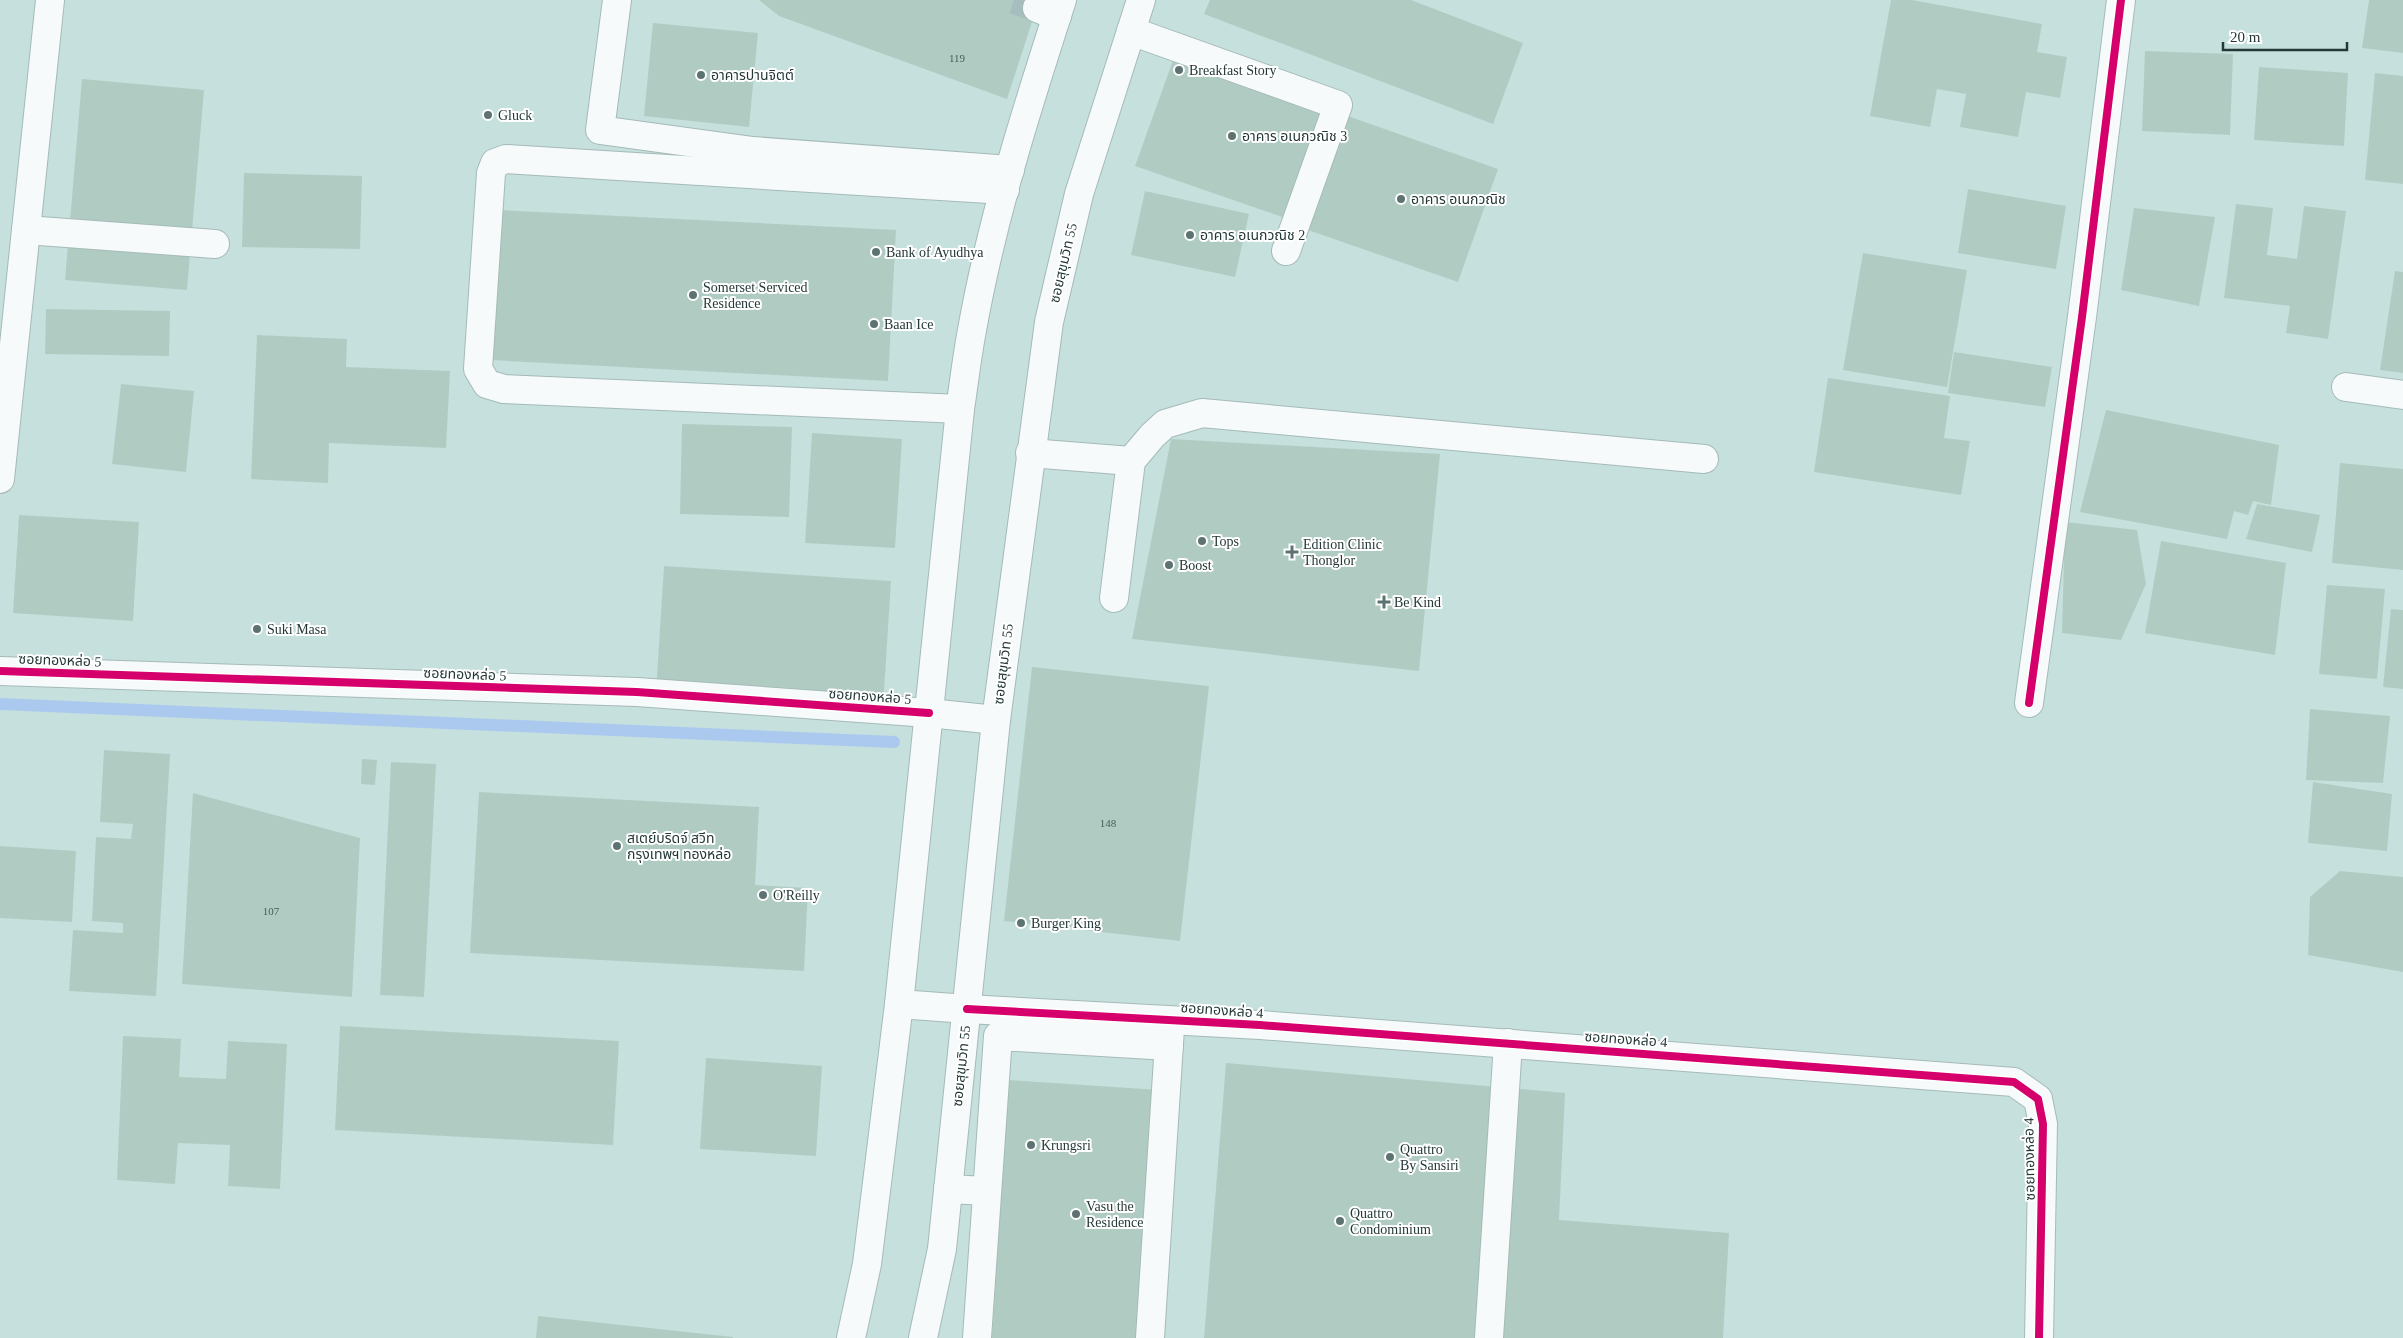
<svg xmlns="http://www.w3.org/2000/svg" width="2403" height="1338" font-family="'Times New Roman','Noto Sans Thai',serif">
  <rect width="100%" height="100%" fill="#c6e0de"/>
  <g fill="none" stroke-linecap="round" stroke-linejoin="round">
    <polyline stroke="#abc9ee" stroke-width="12" points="0,704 894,742"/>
  </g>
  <g fill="#b0ccc2">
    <polygon points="759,0 1039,0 1007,99 779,16"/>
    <polygon points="1210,0 1411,0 1523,43 1493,124 1204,14"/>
    <polygon points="1891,0 1912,0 2042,24 2037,52 2067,57 2060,98 2026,92 2018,137 1960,127 1966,94 1937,89 1930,127 1870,116"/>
    <polygon points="2369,0 2403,0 2403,53 2362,48"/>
    <polygon points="653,23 758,33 749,127 644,116"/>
    <polygon points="2145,51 2233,54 2230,135 2142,131"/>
    <polygon points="1176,52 1328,105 1288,219 1135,166"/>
    <polygon points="2259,67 2348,73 2344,146 2254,140"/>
    <polygon points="2375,73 2403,76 2403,184 2365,180"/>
    <polygon points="82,79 204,90 187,290 65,280"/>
    <polygon points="1345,115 1498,169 1458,282 1305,229"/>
    <polygon points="244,173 362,176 360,249 242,247"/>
    <polygon points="1968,189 2066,206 2056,269 1958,253"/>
    <polygon points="1145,191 1249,214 1235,277 1131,255"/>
    <polygon points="2236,204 2273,208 2267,255 2297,259 2304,206 2346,211 2328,339 2286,333 2290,306 2224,298"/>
    <polygon points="2134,208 2215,217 2199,306 2121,290"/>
    <polygon points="499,210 896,230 888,381 491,360"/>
    <polygon points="1863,253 1967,270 1947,387 1843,370"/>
    <polygon points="2395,271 2403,272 2403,373 2380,370"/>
    <polygon points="46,309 170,311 169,356 45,354"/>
    <polygon points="257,335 347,339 346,367 450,371 446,448 329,443 328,483 251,479"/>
    <polygon points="1954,352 2052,367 2045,407 1948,393"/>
    <polygon points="1828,378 1950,396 1944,438 1970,441 1961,495 1814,472"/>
    <polygon points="121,384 194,391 186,472 112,464"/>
    <polygon points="2106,410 2279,445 2271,505 2253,501 2248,515 2234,511 2227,539 2080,512"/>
    <polygon points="682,424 792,427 789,517 680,514"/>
    <polygon points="812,433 902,439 895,548 805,543"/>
    <polygon points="1171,439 1440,454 1419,671 1132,639"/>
    <polygon points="2340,463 2403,469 2403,570 2332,563"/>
    <polygon points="2257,504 2320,515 2312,552 2246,539"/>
    <polygon points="19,515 139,522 133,621 13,613"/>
    <polygon points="2065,522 2137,530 2146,584 2121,640 2062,633"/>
    <polygon points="2161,541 2286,563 2275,655 2145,633"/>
    <polygon points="664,566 891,581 883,707 656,692"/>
    <polygon points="2327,585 2385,589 2377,679 2319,674"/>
    <polygon points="2391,609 2403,610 2403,689 2383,687"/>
    <polygon points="1032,667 1209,686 1180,941 1004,921"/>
    <polygon points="2310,709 2390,716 2383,783 2306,780"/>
    <polygon points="104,750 170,754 156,996 69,991 73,930 123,933 123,923 92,921 96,837 131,839 133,824 100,822"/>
    <polygon points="362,759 377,760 375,785 361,784"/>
    <polygon points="391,762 436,764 424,997 380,995"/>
    <polygon points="2313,782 2392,794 2387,851 2308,843"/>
    <polygon points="479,792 759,807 755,885 808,888 804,971 470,953"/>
    <polygon points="193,793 360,838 352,997 182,984"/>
    <polygon points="0,846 76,851 72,922 0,918"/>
    <polygon points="2340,871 2403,877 2403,972 2308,955 2310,897"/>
    <polygon points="340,1026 619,1041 613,1145 335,1130"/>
    <polygon points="123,1036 181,1039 179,1077 226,1079 228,1041 287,1044 280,1189 228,1186 230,1145 178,1143 175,1184 117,1180"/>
    <polygon points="706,1058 822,1066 816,1156 700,1149"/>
    <polygon points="1226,1063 1565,1093 1559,1220 1729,1233 1723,1338 1204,1338"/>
    <polygon points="1008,1080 1159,1090 1144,1338 992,1338"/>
    <polygon points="538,1316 733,1337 733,1338 536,1338"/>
  </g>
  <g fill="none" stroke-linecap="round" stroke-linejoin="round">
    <polyline stroke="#a6bebd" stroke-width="28" stroke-dasharray="28 14" stroke-linecap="butt" points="1014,0 1037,8"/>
    <defs>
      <g id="minor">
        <polyline points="617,0 600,130 753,151 1010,170"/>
        <polyline points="1037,8 1057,16"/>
        <polyline points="1131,31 1338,105 1286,251"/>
        <polyline points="26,230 215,244"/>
        <polyline points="2346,387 2403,395"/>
        <polyline points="960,409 504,389 487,384 478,369 491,173 495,163 506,159 1005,190"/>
        <polyline points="1030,453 1131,461"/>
        <polyline points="0,479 50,0"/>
        <polyline points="1114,598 1131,461 1152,436 1165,424 1202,413 1704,459"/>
        <polyline points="0,671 637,692 929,713"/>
        <polyline points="2029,703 2082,317 2121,0"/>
        <polyline points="967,1009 1260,1025 2014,1082 2038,1099 2043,1124 2039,1338"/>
        <polyline points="948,1189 987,1191"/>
        <polyline points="977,1338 998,1036 1169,1046"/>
        <polyline points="1150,1338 1170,1028"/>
        <polyline points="1489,1338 1508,1043"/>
      </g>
      <g id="major">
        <polyline points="929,713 996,720"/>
        <polyline points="899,1004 967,1009"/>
        <path d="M851,1338L867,1264L899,1004L960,409C964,383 967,356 972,330C992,218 1027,108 1062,0"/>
        <polyline points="923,1338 942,1249 996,720 1049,322 1079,194 1141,0"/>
      </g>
    </defs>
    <use href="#minor" stroke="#a5bab8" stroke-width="30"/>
    <use href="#major" stroke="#a5bab8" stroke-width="30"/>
    <use href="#minor" stroke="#f6fafa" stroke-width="28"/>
    <use href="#major" stroke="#f6fafa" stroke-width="28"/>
    <defs>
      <g id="cycleway">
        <polyline points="0,671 637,692 929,713"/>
        <polyline points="2029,703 2082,317 2121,0"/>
        <polyline points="967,1009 1260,1025 2014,1082 2038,1099 2043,1124 2039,1338"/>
      </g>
    </defs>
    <use href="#cycleway" stroke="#fff" stroke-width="11"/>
    <use href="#cycleway" stroke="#d6006c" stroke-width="8"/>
  </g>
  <g fill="#5d7371" stroke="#fff" stroke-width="2">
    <circle cx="1179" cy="70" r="5"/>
    <circle cx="701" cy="75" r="5"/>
    <circle cx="488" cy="115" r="5"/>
    <circle cx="1232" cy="136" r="5"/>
    <circle cx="1401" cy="199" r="5"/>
    <circle cx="1190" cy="235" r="5"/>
    <circle cx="876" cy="252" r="5"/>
    <circle cx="693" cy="295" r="5"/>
    <circle cx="874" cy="324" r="5"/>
    <circle cx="1202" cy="541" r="5"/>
    <path d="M1289.5 544.5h5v5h5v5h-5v5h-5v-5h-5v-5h5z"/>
    <circle cx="1169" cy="565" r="5"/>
    <path d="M1381.5 594.5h5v5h5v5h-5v5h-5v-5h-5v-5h5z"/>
    <circle cx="257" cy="629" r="5"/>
    <circle cx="617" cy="846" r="5"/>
    <circle cx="763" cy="895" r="5"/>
    <circle cx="1021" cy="923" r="5"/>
    <circle cx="1031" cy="1145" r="5"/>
    <circle cx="1390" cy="1157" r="5"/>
    <circle cx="1076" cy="1214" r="5"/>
    <circle cx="1340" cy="1221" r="5"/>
  </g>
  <g text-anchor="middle" stroke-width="4" stroke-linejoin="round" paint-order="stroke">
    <g font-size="11" fill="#485e5a">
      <text x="957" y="62">119</text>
      <text x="1108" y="827">148</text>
      <text x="271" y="915">107</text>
    </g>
    <g font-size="14" fill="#243837" stroke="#fff" text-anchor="start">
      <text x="1189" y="75">Breakfast Story</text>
      <text x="711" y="80">อาคารปานจิตต์</text>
      <text x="498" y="120">Gluck</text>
      <text x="1242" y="141">อาคาร อเนกวณิช 3</text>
      <text x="1411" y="204">อาคาร อเนกวณิช</text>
      <text x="1200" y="240">อาคาร อเนกวณิช 2</text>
      <text x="886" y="257">Bank of Ayudhya</text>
      <text x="703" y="292">Somerset Serviced<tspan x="703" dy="16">Residence</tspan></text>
      <text x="884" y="329">Baan Ice</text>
      <text x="1212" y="546">Tops</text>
      <text x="1303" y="549">Edition Clinic<tspan x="1303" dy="16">Thonglor</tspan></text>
      <text x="1179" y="570">Boost</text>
      <text x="1394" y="607">Be Kind</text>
      <text x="267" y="634">Suki Masa</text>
      <text x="627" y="843">สเตย์บริดจ์ สวีท<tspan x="627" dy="16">กรุงเทพฯ ทองหล่อ</tspan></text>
      <text x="773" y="900">O'Reilly</text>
      <text x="1031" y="928">Burger King</text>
      <text x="1041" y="1150">Krungsri</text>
      <text x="1400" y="1154">Quattro<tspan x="1400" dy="16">By Sansiri</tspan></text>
      <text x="1086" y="1211">Vasu the<tspan x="1086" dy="16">Residence</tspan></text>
      <text x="1350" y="1218">Quattro<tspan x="1350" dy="16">Condominium</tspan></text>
    </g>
    <g font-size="14" fill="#243837" stroke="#fff">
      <text transform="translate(1063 263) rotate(-77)" y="5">ซอยสุขุมวิท 55</text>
      <text transform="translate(60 660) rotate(2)" y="5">ซอยทองหล่อ 5</text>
      <text transform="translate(1003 664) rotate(-83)" y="5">ซอยสุขุมวิท 55</text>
      <text transform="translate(465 674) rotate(2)" y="5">ซอยทองหล่อ 5</text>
      <text transform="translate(870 696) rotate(4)" y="5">ซอยทองหล่อ 5</text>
      <text transform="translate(1222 1010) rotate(4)" y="5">ซอยทองหล่อ 4</text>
      <text transform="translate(1626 1039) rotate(4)" y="5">ซอยทองหล่อ 4</text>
      <text transform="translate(961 1066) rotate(-84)" y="5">ซอยสุขุมวิท 55</text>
      <text transform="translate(2029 1159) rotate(-91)" y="5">ซอยทองหล่อ 4</text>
    </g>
  </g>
  <path d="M2223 42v8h124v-8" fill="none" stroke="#243837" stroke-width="2.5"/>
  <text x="2230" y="42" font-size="15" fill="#243837" stroke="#ffffff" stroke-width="4" paint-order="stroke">20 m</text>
</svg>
